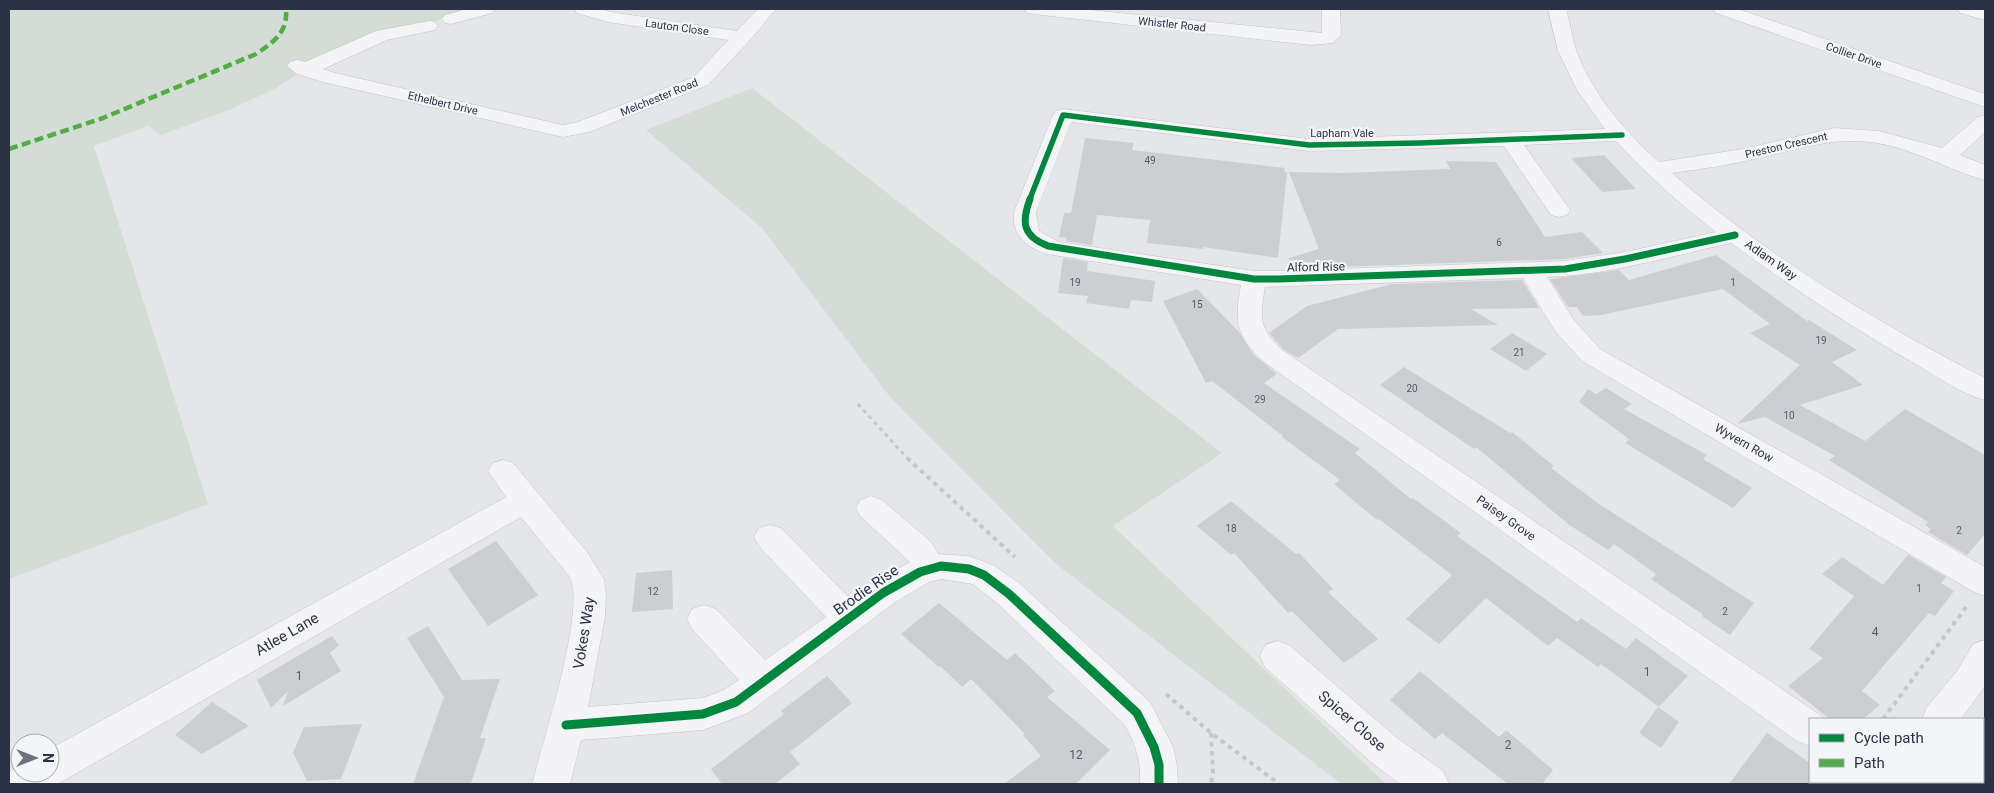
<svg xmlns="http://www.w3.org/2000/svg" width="1994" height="793" font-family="Roboto,sans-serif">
  <rect width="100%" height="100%" fill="#e5e6e9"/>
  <g fill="#d4ddd5">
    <polygon points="9,9 469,9 380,41 319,60 276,88 232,109 161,135 148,126 94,146 208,504 9,579"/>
    <polygon points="752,88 1222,453 1113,526 1386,784 1341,784 1055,563 890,397 762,228 646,130"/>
  </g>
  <g fill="#cdced1">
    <polygon points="1085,138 1134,143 1132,150 1285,168 1284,172 1287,172 1278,258 1203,247 1203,249 1147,243 1150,220 1097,215 1092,245 1066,241 1066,238 1059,237 1064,213 1071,213"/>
    <polygon points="1604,155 1636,189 1602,192 1571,158"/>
    <polygon points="1446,161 1496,162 1545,237 1582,232 1603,253 1565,259 1337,267 1286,259 1319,249 1289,172 1343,173 1450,169"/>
    <polygon points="1716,255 1807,321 1809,320 1857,350 1832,362 1863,385 1800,405 1865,441 1905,409 1985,455 1985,534 1967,555 1928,532 1931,529 1925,525 1928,522 1829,460 1835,456 1765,417 1737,424 1800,365 1750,333 1770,324 1723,289 1601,315 1583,316 1577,307 1568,307 1550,279 1619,270 1629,280"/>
    <polygon points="1063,258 1088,262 1087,271 1155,281 1152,302 1131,300 1129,309 1086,303 1088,296 1058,293"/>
    <polygon points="1522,280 1539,308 1471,309 1498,325 1338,329 1298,358 1283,349 1269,333 1307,306 1392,284"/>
    <polygon points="1197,289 1239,332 1253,354 1277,374 1264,383 1360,449 1355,453 1411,499 1413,498 1461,533 1457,536 1577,622 1581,618 1626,649 1636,638 1688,676 1659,707 1601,664 1598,667 1557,638 1548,646 1486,598 1439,644 1406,619 1452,575 1379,519 1377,520 1334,484 1340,480 1282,437 1283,436 1212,381 1206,383 1163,301"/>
    <polygon points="1512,333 1547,354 1526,371 1490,349"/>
    <polygon points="1404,367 1510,433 1512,432 1554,466 1551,468 1599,504 1754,603 1730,635 1703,617 1702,614 1651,579 1656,574 1614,544 1608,550 1568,524 1476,447 1474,449 1380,385"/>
    <polygon points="1606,388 1632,404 1624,409 1707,455 1703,459 1752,488 1733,508 1625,443 1629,439 1579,402 1588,389 1596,394"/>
    <polygon points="1231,501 1296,554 1299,553 1333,589 1328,592 1378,639 1344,663 1292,611 1288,613 1234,553 1231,555 1197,526"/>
    <polygon points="496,541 538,595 488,626 448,569"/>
    <polygon points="1908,555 1946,577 1941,583 1954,591 1935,616 1929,613 1862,691 1880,705 1863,719 1830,719 1788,686 1823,658 1809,649 1854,596 1822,574 1842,557 1883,585"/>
    <polygon points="672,570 673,609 632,612 636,573"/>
    <polygon points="939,603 1007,660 1015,653 1055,691 1047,697 1110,750 1076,784 1004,784 1041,756 1023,735 1025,734 971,679 962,687 940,666 939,667 901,634"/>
    <polygon points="428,626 462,680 500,679 480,738 486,738 471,783 413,784 444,697 407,638"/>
    <polygon points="332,636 339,645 330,653 341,671 283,706 288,691 271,708 257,680"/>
    <polygon points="1420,671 1499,737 1506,730 1553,770 1542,784 1508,784 1442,733 1435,739 1390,700"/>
    <polygon points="827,676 852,703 790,752 800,764 775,784 722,784 711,769 784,714 781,711"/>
    <polygon points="212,702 249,726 202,754 175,735"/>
    <polygon points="1658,707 1679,722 1661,748 1639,733"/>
    <polygon points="362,724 341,779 307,781 293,753 304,727"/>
    <polygon points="1767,733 1810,763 1810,784 1729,784"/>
  </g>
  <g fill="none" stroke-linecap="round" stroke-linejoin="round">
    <defs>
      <g id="minor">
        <polygon points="467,9 495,9 492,13 451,24 445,23 442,19 445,15"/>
        <polygon points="574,9 600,9 611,12 737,31 758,9 776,9 749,41 708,85 589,132 563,137 323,82 297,74 287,66 290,62 297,60 305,62 376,31 429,21 435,22 438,26 435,30 387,40 323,69 335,73 563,125 578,122 694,77 728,40 608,22 577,13"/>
        <polygon points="1024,9 1080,9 1322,33 1322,9 1340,9 1341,35 1333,43 1311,45 1033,14 1027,13"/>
        <path d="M1548,9H1566C1570,22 1572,37 1576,50C1592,93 1626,133 1659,162L1743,149L1834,128L1879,131L1942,148L1978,117L1985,115V132L1960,155L1985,165V180C1948,170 1915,149 1877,143C1831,136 1802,149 1758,158C1730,165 1701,169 1672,173C1764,254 1877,323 1985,378V400C1961,394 1938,377 1917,365C1853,328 1791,287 1731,243C1671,256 1609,275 1547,277L1573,319L1600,349L1985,567V596L1974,592L1582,361L1555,331L1523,278L1265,287C1260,318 1258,327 1282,350L1823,717L1824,719H1810V746L1797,741L1264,362C1236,336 1234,321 1241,285L1047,254C1026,247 1012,236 1014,212L1053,115L1056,111L1063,109L1309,139L1605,129L1577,90L1558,51ZM1071,122L1309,151L1504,146L1551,215L1559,217L1567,215L1570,210L1524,145L1616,141C1647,175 1680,204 1716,232L1625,252L1565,261L1278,271H1254L1059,242L1039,231L1036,212Z"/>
        <polygon points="1713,9 1738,9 1985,94 1985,107 1716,13"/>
        <polygon points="1957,9 1985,9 1985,20 1960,13"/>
        <path d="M503,460L513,463L587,552L604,579L606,594L605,617L588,707L703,698L724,690L739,680L692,629L687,619L692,609L704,605L716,609L765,660L826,617L759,546L754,537L759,528L770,525L781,528L850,599L872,583L910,562L860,516L856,508L860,500L871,496L882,500L931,542L938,554L969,556L995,566L1020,584L1150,702L1173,747L1177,765L1178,784H1140C1141,761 1136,744 1124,724L998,604L973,584L941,579L929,582L894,603L748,713L703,730L581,740L570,784H532C541,747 588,605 569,576L521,517L63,781L57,784H9L10,771L20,766V773H50V749L506,497L488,471L493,463Z"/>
        <polygon points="1985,640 1985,686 1961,719 1922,719 1927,707 1957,671 1973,644"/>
        <polygon points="1277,641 1289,645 1397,738 1443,771 1449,784 1400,784 1371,762 1265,667 1260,656 1265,645"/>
        <polygon points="1867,782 1908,782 1909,784 1868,784"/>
      </g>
    </defs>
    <use href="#minor" stroke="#c3c4c7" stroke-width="1"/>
    <polyline stroke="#c6c7cb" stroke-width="3" stroke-dasharray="4 4" stroke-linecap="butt" points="858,404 908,459"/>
    <g stroke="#c6c7cb" stroke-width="4" stroke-dasharray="4.5 4.5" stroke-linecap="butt">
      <polyline points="907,458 1015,557"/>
      <polyline points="1166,694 1211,733 1279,784"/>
      <polyline points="1883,719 1967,606"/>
      <polyline points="1211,733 1213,774 1211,784"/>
      <polyline points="1983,749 1985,745"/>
      <polyline points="1835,784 1837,782"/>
      <polyline points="1960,784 1961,782"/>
    </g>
    <use href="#minor" fill="#f4f4f6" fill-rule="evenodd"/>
    <path stroke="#54ac47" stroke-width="4.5" stroke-dasharray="9 4.5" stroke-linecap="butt" d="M9,149L103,118L256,54C274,42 288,32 286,9"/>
    <defs>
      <polyline id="cycleway-far2" points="1029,201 1063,115 1309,145 1420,143 1622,135"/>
      <path id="cycleway-far1" d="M1030,199C1021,223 1023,236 1048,246L1254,279H1278L1565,269L1625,259L1735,235"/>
      <polyline id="cycleway" points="566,725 703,714 736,702 883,593 920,572 941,566 969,569 984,575 1009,594 1137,713 1154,747 1159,765 1159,784"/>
    </defs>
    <use href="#cycleway-far2" stroke="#f3f5f8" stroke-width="8"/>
    <use href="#cycleway-far1" stroke="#f3f5f8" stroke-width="10"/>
    <use href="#cycleway" stroke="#f3f5f8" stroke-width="12"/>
    <use href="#cycleway-far2" stroke="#00873e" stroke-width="5.5"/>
    <use href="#cycleway-far1" stroke="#00873e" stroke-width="7"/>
    <use href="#cycleway" stroke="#00873e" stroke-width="9"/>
  </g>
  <g text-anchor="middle" stroke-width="4.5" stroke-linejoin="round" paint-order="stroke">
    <g font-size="10" fill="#545a67">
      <text x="1150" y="164">49</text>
      <text x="1499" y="246">6</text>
      <text x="1075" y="286">19</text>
      <text x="1733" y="286">1</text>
      <text x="1197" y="308">15</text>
      <text x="1821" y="344">19</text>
      <text x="1519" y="356">21</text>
      <text x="1412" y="392">20</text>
      <text x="1260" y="403">29</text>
      <text x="1789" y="419">10</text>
      <text x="1231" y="532">18</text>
      <text x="1959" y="534">2</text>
      <text x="1919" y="592">1</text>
      <text x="653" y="595">12</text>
      <text x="1725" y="615">2</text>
    </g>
    <g font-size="11" fill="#2b3243" stroke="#f3f5f8">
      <text transform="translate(1172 24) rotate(6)" y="4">Whistler Road</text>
      <text transform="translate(677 27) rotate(8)" y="4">Lauton Close</text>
      <text transform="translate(1854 55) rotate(19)" y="4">Collier Drive</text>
      <text transform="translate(659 97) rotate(-22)" y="4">Melchester Road</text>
      <text transform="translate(443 103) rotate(13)" y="4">Ethelbert Drive</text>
      <text x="1342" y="137">Lapham Vale</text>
      <text transform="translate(1786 145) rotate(-13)" y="4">Preston Crescent</text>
    </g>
    <g font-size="12" fill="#2b3243" stroke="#f3f5f8">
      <text transform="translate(1771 260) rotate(35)" y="4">Adlam Way</text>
      <text transform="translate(1316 267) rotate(-1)" y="4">Alford Rise</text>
      <text transform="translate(1744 443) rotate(30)" y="4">Wyvern Row</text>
      <text transform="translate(1506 518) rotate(35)" y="4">Paisey Grove</text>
    </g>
    <g font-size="12" fill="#545a67">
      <text x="1875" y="636">4</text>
      <text x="1647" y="676">1</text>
      <text x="299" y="680">1</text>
      <text x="1508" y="749">2</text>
      <text x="1076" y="759">12</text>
    </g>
    <g font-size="15" fill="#2b3243" stroke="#f3f5f8">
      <text transform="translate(866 590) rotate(-35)" y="5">Brodie Rise</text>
      <text transform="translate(584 633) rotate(-81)" y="5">Vokes Way</text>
      <text transform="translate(287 634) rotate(-30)" y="5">Atlee Lane</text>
      <text transform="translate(1352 721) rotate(41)" y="5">Spicer Close</text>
    </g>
  </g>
  <rect width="1994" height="793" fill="none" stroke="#2b3243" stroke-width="20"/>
  <rect x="1809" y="718" width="175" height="65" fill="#f3f5f8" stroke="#a3a7b0"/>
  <rect x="1819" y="734" width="25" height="8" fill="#00873e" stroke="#a3a7b0"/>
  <text x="1854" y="743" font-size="15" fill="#2b3243">Cycle path</text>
  <rect x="1819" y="759" width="25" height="8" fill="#54ac47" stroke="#a3a7b0"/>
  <text x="1854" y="768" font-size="15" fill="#2b3243">Path</text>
  <g transform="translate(35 758) rotate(90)"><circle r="24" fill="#f3f5f8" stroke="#a3a7b0"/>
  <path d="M0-4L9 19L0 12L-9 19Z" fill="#6c717d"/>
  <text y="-8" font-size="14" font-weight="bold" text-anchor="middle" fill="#2b3243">N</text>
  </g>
</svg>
